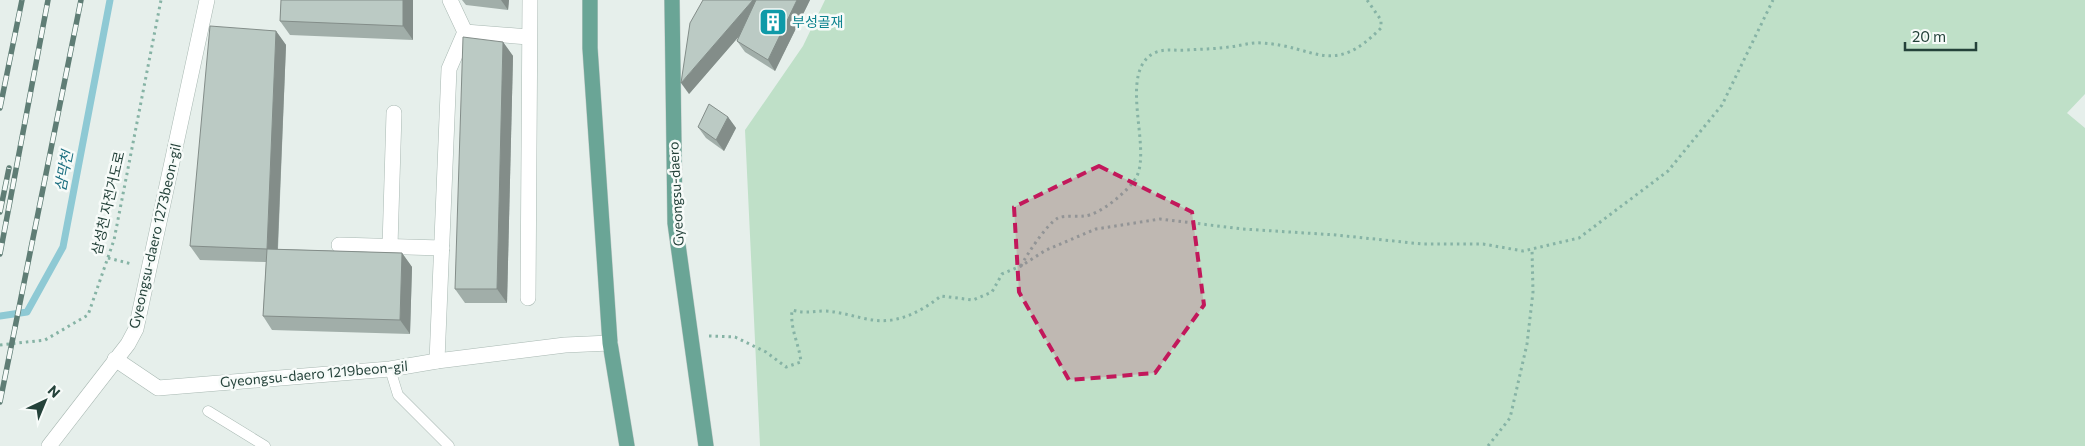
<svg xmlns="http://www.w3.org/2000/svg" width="2085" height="446" font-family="Commissioner,'Noto Sans KR',sans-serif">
  <rect width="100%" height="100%" fill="#e6efeb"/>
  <polygon fill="#bfe0c8" points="825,0 2085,0 2085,94 2067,113 2085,128 2085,446 760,446 745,130 803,46"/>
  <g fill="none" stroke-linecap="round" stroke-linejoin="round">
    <polyline stroke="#8ec9d4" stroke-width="7" points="0,316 27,312 63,247 110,0"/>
    <defs>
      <g id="service">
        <polyline points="390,369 398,395 449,446"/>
        <polyline points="208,411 265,446"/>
      </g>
      <g id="minor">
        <polyline points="465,32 529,37"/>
        <polyline points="339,245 442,248"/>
        <polyline points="390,246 394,113"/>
        <polyline points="528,298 530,0"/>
        <polyline points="115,359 158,388 390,369 437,361 565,345 610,343"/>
        <polyline points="437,361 449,69 465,32 450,0"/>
        <polyline points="49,446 128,344 136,329 207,0"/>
      </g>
      <g id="primary">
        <polyline points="590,0 590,48 610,343 627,446"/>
        <polyline points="672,0 675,223 706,446"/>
      </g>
    </defs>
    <use href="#service" stroke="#a8b8b2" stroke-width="11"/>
    <use href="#minor" stroke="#a8b8b2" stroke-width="16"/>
    <use href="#primary" stroke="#c2cac8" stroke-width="16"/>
    <g stroke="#86b3a5" stroke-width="3" stroke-dasharray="2.5 4" stroke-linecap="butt">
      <polyline points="108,258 132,264"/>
      <path d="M1021,266C1027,254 1047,224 1058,218C1065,215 1076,217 1084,216C1100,215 1130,190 1137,176C1151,145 1118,72 1154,53C1165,48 1175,51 1187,50C1201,49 1215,49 1229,47C1240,46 1250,42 1262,43C1316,46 1332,78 1381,28V20L1367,0"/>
      <path d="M709,336L735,337L766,352L786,367L801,362C799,343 790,330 792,310C806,314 813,311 826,311C842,312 858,318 873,320C898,324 922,311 941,296L973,300L992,292L1002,274L1021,266L1046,250L1096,229L1160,219L1243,229L1336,235L1422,244H1483L1523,251L1579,238L1668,171L1722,105L1773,0"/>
      <polyline points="0,345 45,340 88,315 114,240 161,0"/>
      <polyline points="1488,446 1510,418 1527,344 1533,292 1532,249"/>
    </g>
    <use href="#service" stroke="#fff" stroke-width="10"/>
    <use href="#minor" stroke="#fff" stroke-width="15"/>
    <use href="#primary" stroke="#6aa596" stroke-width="15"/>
    <defs>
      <g id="rail">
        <polyline points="0,108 22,0"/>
        <polyline points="0,212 9,168"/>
        <polyline points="0,254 48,0"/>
        <polyline points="0,402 81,0"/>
      </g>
    </defs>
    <use href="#rail" stroke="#5f7d75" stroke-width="5.5"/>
    <use href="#rail" stroke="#f7fbf9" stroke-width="4" stroke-dasharray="11" stroke-linecap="butt"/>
  </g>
  <g fill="#a1aea9">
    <polygon points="281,0 413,0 413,40 290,35 280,21"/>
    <polygon points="462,0 509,0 508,10 466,5"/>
    <polygon points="703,0 810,0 775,71 745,52 737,41 740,35 689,94"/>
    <polygon points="276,31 286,45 278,249 402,253 412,267 410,334 272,330 263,316 266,262 200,260 190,246"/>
    <polygon points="503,42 513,56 507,303 465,303 455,289"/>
    <polygon points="728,117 736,128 724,151 706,138 698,127"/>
  </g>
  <g fill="#838d89">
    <polygon points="403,0 413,0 413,40 403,26"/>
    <polygon points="501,0 509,0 508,10"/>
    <polygon points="753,0 764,0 767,4 689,94 681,83"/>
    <polygon points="797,0 810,0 775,71 768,60"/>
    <polygon points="276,31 286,45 277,263 267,249"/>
    <polygon points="503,42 513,56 507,303 497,289"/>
    <polygon points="728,117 736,128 724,151 716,140"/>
    <polygon points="402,253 412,267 410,334 400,320"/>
  </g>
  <g fill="#bbcac4" stroke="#838d89">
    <polygon points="281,0 403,0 403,26 280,21"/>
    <polygon points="703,0 753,0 681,83 690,23"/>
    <polygon points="756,0 797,0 768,60 737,41"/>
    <polygon points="210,26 276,31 267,249 190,246"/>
    <polygon points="463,37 503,42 497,289 455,289"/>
    <polygon points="709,104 728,117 716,140 698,127"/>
    <polygon points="267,249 402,253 400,320 263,316"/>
  </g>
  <path fill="#c2185b" fill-opacity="0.2" stroke="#c2185b" stroke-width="4" stroke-dasharray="10 6" stroke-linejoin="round" d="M1099,166L1192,212L1204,305L1155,373L1069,380L1019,292L1014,207Z"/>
  <defs>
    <symbol id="building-square" viewBox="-11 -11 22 22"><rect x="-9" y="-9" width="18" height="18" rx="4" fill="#0f9aa8" stroke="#f7fbf9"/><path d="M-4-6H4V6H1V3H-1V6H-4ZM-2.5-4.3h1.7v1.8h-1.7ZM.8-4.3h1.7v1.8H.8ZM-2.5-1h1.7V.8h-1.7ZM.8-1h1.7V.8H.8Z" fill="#fff"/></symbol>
  </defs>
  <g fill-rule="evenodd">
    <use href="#building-square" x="757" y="6" width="32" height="32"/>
  </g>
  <g text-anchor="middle" stroke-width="5" stroke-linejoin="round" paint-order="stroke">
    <g font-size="14" fill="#0d838f" stroke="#f7fbf9" text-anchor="start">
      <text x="792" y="27">부성골재</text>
    </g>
    <g font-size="14" fill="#24423a" stroke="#f7fbf9">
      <text transform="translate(676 194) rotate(-93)" y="5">Gyeongsu-daero</text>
      <text transform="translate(108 203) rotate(-77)" y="5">삼성천 자전거도로</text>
      <text transform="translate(155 236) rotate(-77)" y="5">Gyeongsu-daero 1273beon-gil</text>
      <text transform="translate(314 374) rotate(-5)" y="5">Gyeongsu-daero 1219beon-gil</text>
    </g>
    <g font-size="15" font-style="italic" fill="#1c6f80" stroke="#f7fbf9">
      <text transform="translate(64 171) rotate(-79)" y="5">삼막천</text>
    </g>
  </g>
  <g transform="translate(45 401) rotate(44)" stroke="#f7fbf9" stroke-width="4" paint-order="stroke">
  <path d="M0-4L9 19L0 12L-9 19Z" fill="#24423a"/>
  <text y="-8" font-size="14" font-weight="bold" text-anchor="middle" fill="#24423a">N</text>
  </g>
  <path d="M1905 42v8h71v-8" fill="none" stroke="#24423a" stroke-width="2.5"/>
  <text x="1912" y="42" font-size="15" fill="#24423a" stroke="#f7fbf9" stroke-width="4" paint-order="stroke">20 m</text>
</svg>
